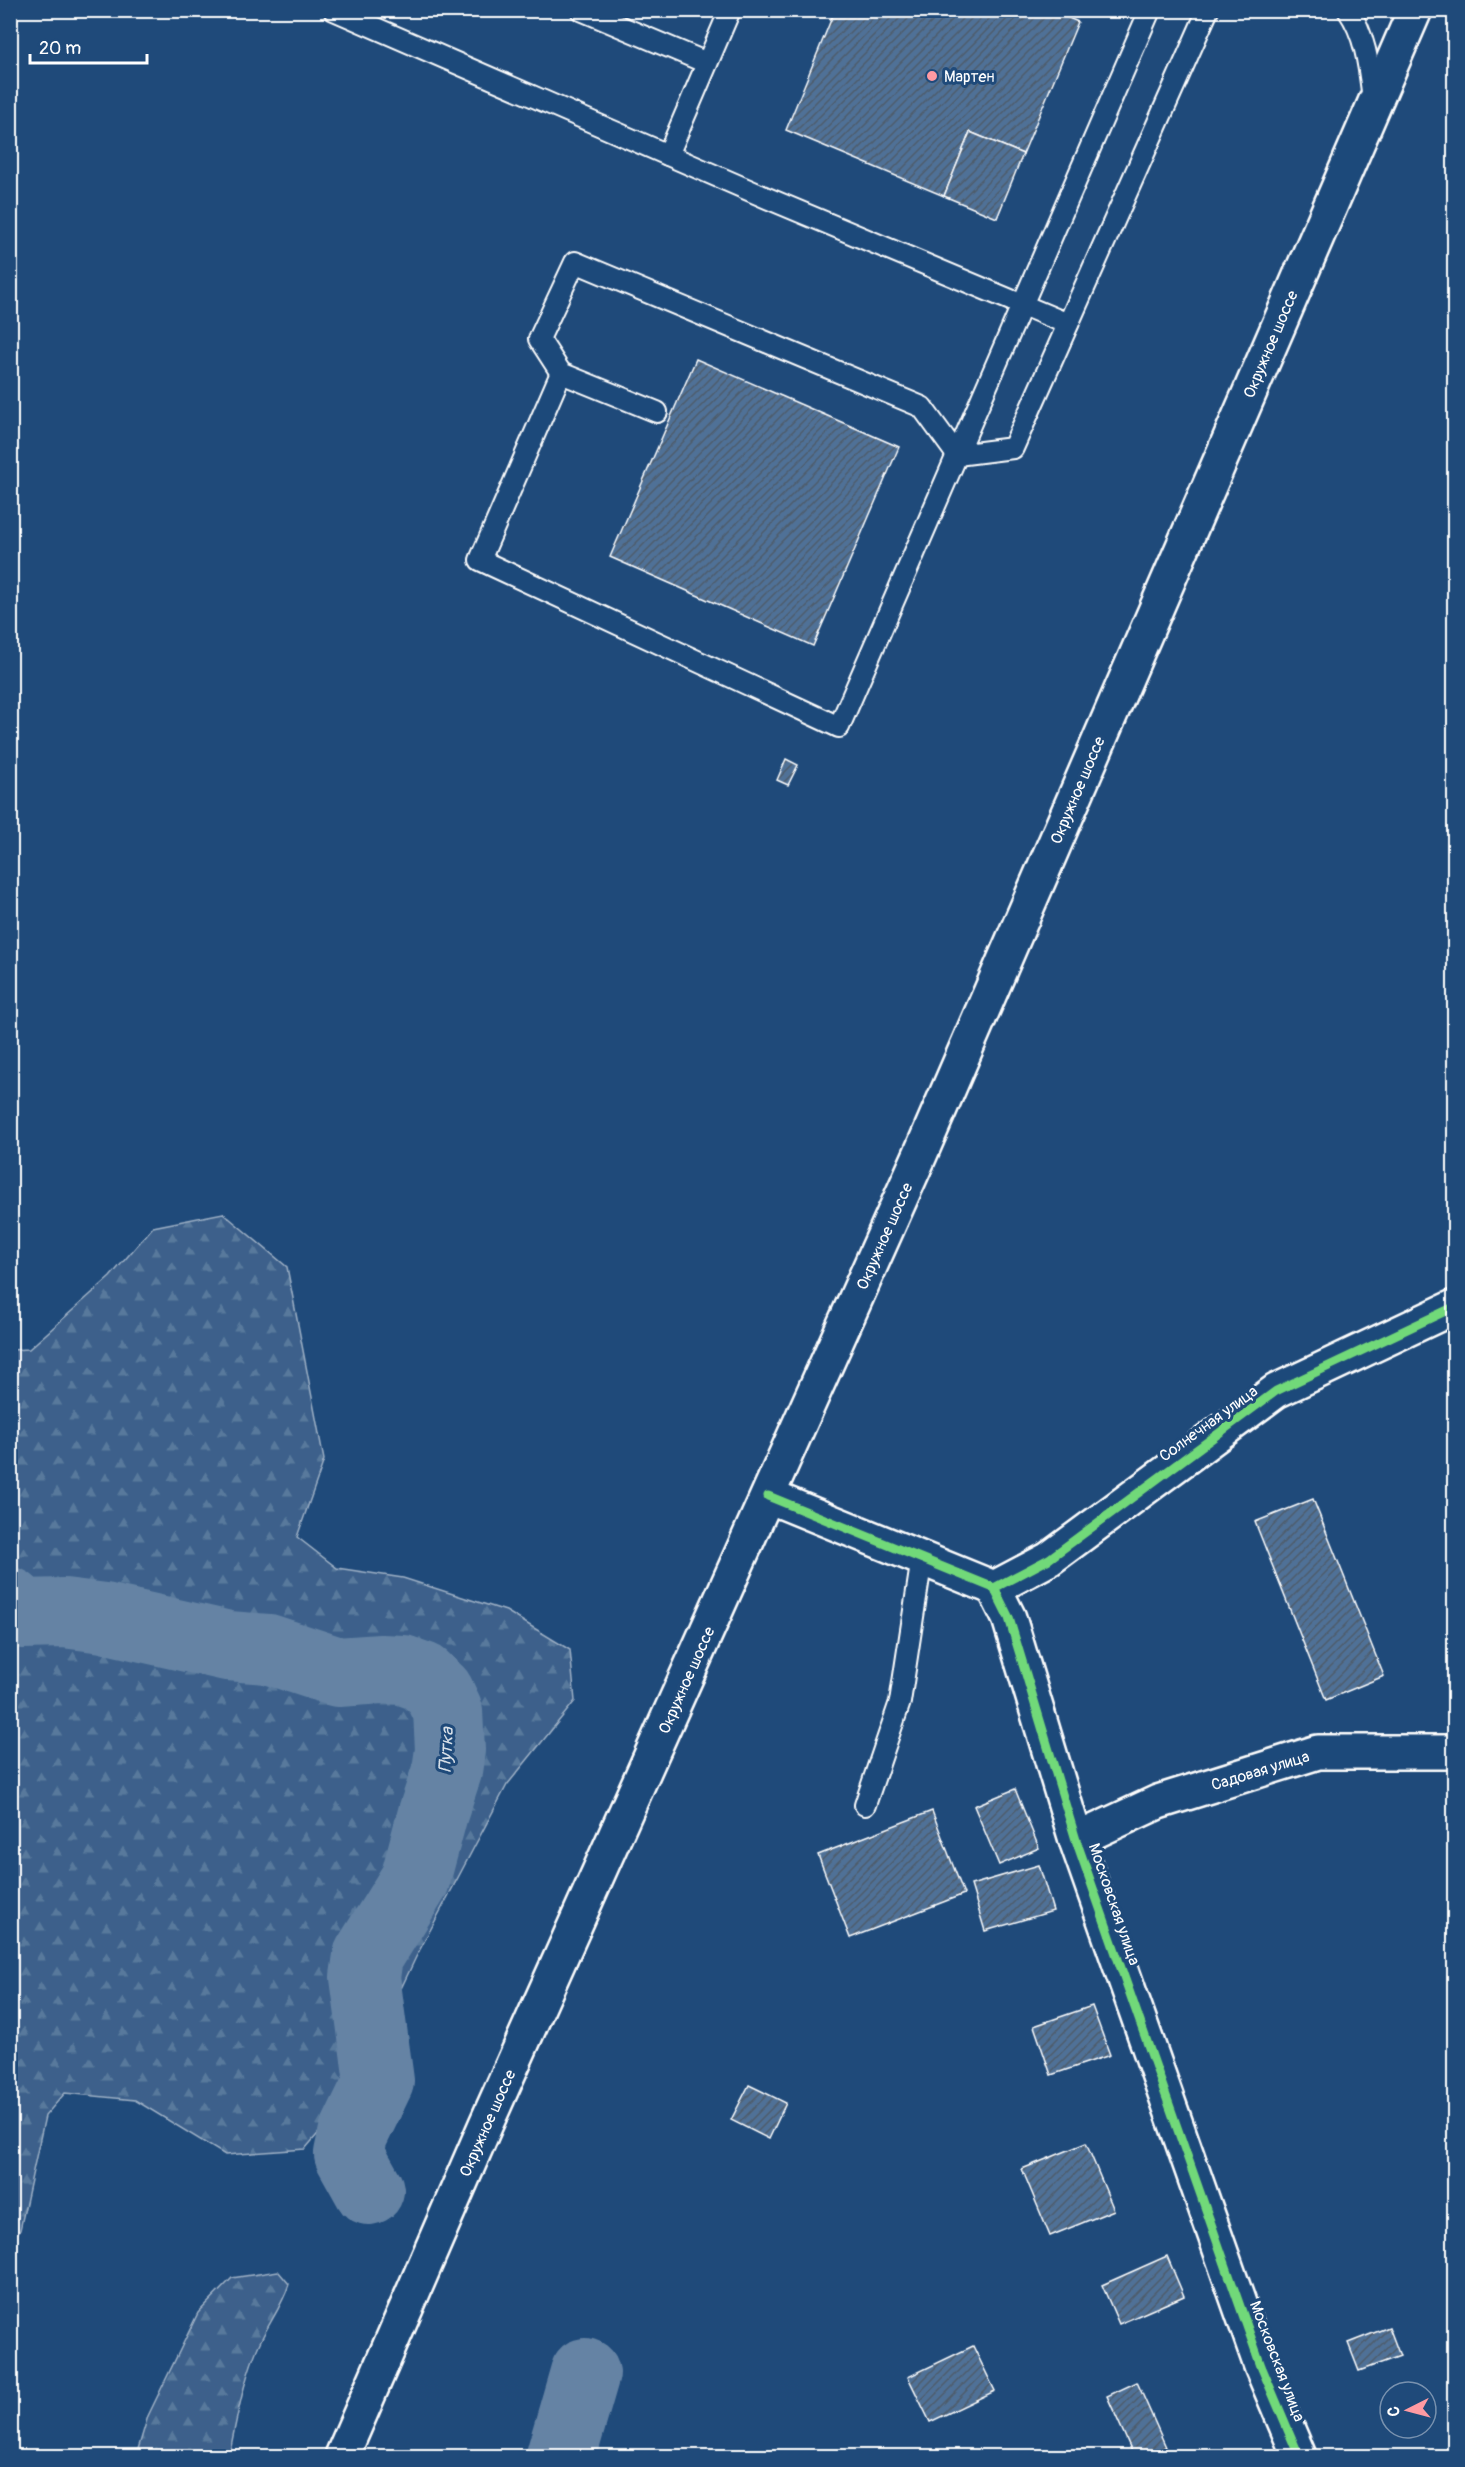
<svg xmlns="http://www.w3.org/2000/svg" width="1465" height="2467" font-family="Pangolin,sans-serif">
  <defs>
    <pattern id="forest-firs" width="22" height="20" patternUnits="userSpaceOnUse" patternTransform="scale(1.5)"><rect width="22" height="20" fill="#3c618b"/><path d="M5 1l3.5 6h-7zM16 11l3.5 6h-7z" fill="#59799c"/></pattern>
    <pattern id="building-hatch" width="6" height="6" patternUnits="userSpaceOnUse" patternTransform="scale(1.5)"><rect width="6" height="6" fill="#507197"/><path d="M-1 1l2-2M0 6l6-6M5 7l2-2" fill="none" stroke="#4e5b6a"/></pattern>
  </defs>
  <rect width="100%" height="100%" fill="#1f4a7a"/>
  <filter id="ink" filterUnits="userSpaceOnUse"><feTurbulence type="fractalNoise" baseFrequency=".0167" numOctaves="2"/><feDisplacementMap in="SourceGraphic" scale="12" xChannelSelector="R" yChannelSelector="G"/><feConvolveMatrix kernelMatrix="1 2 1 2 8 2 1 2 1" color-interpolation-filters="sRGB"/></filter>
  <g filter="url(#ink)">
    <g fill="url(#forest-firs)" stroke="#9eb0c5" stroke-width="1.5">
      <polygon points="223,1213 287,1267 324,1460 297,1537 337,1568 403,1578 506,1611 570,1650 575,1701 507,1785 416,1957 350,2096 305,2149 225,2155 135,2100 65,2093 45,2116 20,2230 11,2241 11,1350 29,1349 110,1277 153,1227"/>
      <path d="M278,2271L289,2284C283,2304 271,2320 262,2338C244,2375 237,2417 229,2456H136L148,2416L198,2313L232,2278Z"/>
    </g>
    <g fill="none" stroke-linecap="round" stroke-linejoin="round">
      <g stroke="#6583a4" stroke-width="70">
        <polyline points="10,1602 22,1614 64,1613 104,1618 228,1646 268,1649 338,1672 381,1669 403,1670 423,1677 439,1692 448,1711 450,1750 447,1771 433,1813 415,1880 368,1956 365,1977 379,2081 353,2135 349,2154 369,2190"/>
        <polyline points="561,2456 585,2373"/>
      </g>
    </g>
    <g fill="url(#building-hatch)" stroke="#fff" stroke-width="1.5">
      <polygon points="835,10 1050,10 1078,22 1023,154 970,132 944,196 786,130"/>
      <polygon points="970,132 1023,154 997,218 944,196"/>
      <polygon points="696,359 899,447 813,646 610,557"/>
      <polygon points="786,759 798,765 788,785 777,780"/>
      <polygon points="1313,1499 1384,1676 1326,1700 1255,1522"/>
      <polygon points="1015,1789 1039,1848 999,1865 974,1806"/>
      <polygon points="932,1811 964,1894 850,1938 818,1855"/>
      <polygon points="1039,1865 1053,1911 985,1931 971,1885"/>
      <polygon points="1092,2006 1110,2055 1051,2075 1034,2026"/>
      <polygon points="749,2085 786,2103 769,2139 731,2120"/>
      <polygon points="1086,2143 1114,2210 1050,2236 1022,2169"/>
      <polygon points="1167,2256 1184,2296 1119,2324 1102,2285"/>
      <polygon points="1389,2327 1400,2356 1359,2371 1348,2343"/>
      <polygon points="973,2346 995,2391 930,2422 908,2377"/>
      <polygon points="1137,2382 1166,2447 1145,2456 1134,2456 1107,2396"/>
    </g>
    <g fill="none" stroke-linecap="round" stroke-linejoin="round">
      <defs>
        <g id="service">
          <polyline points="334,10 767,198 1068,324"/>
          <polyline points="581,10 707,63"/>
          <path d="M1348,10C1366,36 1369,68 1373,99"/>
          <polyline points="668,155 730,10"/>
          <polyline points="561,373 539,339 575,262 922,407 957,455 1013,448 1208,10"/>
          <polyline points="657,412 561,373 480,560 839,727 1150,10"/>
          <polyline points="865,1805 900,1702 922,1558"/>
        </g>
        <g id="minor">
          <polyline points="768,1496 994,1588 1009,1618 1076,1840 1261,2366 1299,2456"/>
          <polyline points="994,1588 1049,1559 1276,1391 1454,1307"/>
          <polyline points="1076,1840 1158,1802 1318,1752 1454,1752"/>
        </g>
        <polyline id="primary" points="342,2456 486,2124 920,1155 1415,10"/>
      </defs>
      <use href="#service" stroke="#fff" stroke-width="24"/>
      <use href="#minor" stroke="#fff" stroke-width="38"/>
      <use href="#primary" stroke="#fff" stroke-width="38"/>
      <use href="#service" stroke="#1f4a7a" stroke-width="20"/>
      <use href="#minor" stroke="#1f4a7a" stroke-width="33"/>
      <use href="#primary" stroke="#1f4a7a" stroke-width="33"/>
      <defs>
        <g id="cycleway">
          <polyline points="768,1496 994,1588 1009,1618 1076,1840 1261,2366 1299,2456"/>
          <polyline points="994,1588 1049,1559 1276,1391 1454,1307"/>
        </g>
      </defs>
      <use href="#cycleway" stroke="#1f4a7a" stroke-width="13"/>
      <use href="#cycleway" stroke="#71d979" stroke-width="9"/>
    </g>
  </g>
  <circle fill="#ff9aa2" stroke="#1f4a7a" stroke-width="2" cx="932" cy="76" r="6"/>
  <g text-anchor="middle" stroke-width="6" stroke-linejoin="round" paint-order="stroke">
    <g font-size="16" fill="#fff" stroke="#1f4a7a" text-anchor="start">
      <text x="944" y="82">Мартен</text>
    </g>
    <g font-size="16" fill="#fff" stroke="#1f4a7a">
      <text transform="translate(1270 344) rotate(-67)" y="6">Окружное шоссе</text>
      <text transform="translate(1077 790) rotate(-67)" y="6">Окружное шоссе</text>
      <text transform="translate(884 1236) rotate(-66)" y="6">Окружное шоссе</text>
      <text transform="translate(1208 1423) rotate(-36)" y="6">Солнечная улица</text>
      <text transform="translate(686 1680) rotate(-66)" y="6">Окружное шоссе</text>
      <text transform="translate(1260 1770) rotate(-17)" y="6">Садовая улица</text>
      <text transform="translate(1115 1904) rotate(71)" y="6">Московская улица</text>
      <text transform="translate(487 2123) rotate(-66)" y="6">Окружное шоссе</text>
      <text transform="translate(1278 2361) rotate(69)" y="6">Московская улица</text>
    </g>
    <g font-size="18" font-style="italic" fill="#d8e0e8" stroke="#1f4a7a">
      <text transform="translate(446 1750) rotate(-87)" y="6">Путка</text>
    </g>
  </g>
  <rect width="1465" height="2467" fill="none" stroke="#1f4a7a" stroke-width="36"/>
  <rect x="18" y="18" width="1429" height="2431" fill="none" stroke="#fff" stroke-width="2" filter="url(#ink)"/>
  <g transform="translate(1408 2410) rotate(264)"><circle r="28" fill="#1f4a7a" stroke="#7992af" stroke-width="1.5"/>
  <path d="M0-4.5L10 22L0 15L-10 22Z" fill="#ff9aa2"/>
  <text y="-9" font-size="16" font-weight="bold" text-anchor="middle" fill="#ffffff">С</text>
  </g>
  <path d="M30 54v9h117v-9" fill="none" stroke="#ffffff" stroke-width="3"/>
  <text x="39" y="54" font-size="18" fill="#ffffff" stroke="#1f4a7a" stroke-width="4.5" paint-order="stroke">20 m</text>
</svg>
